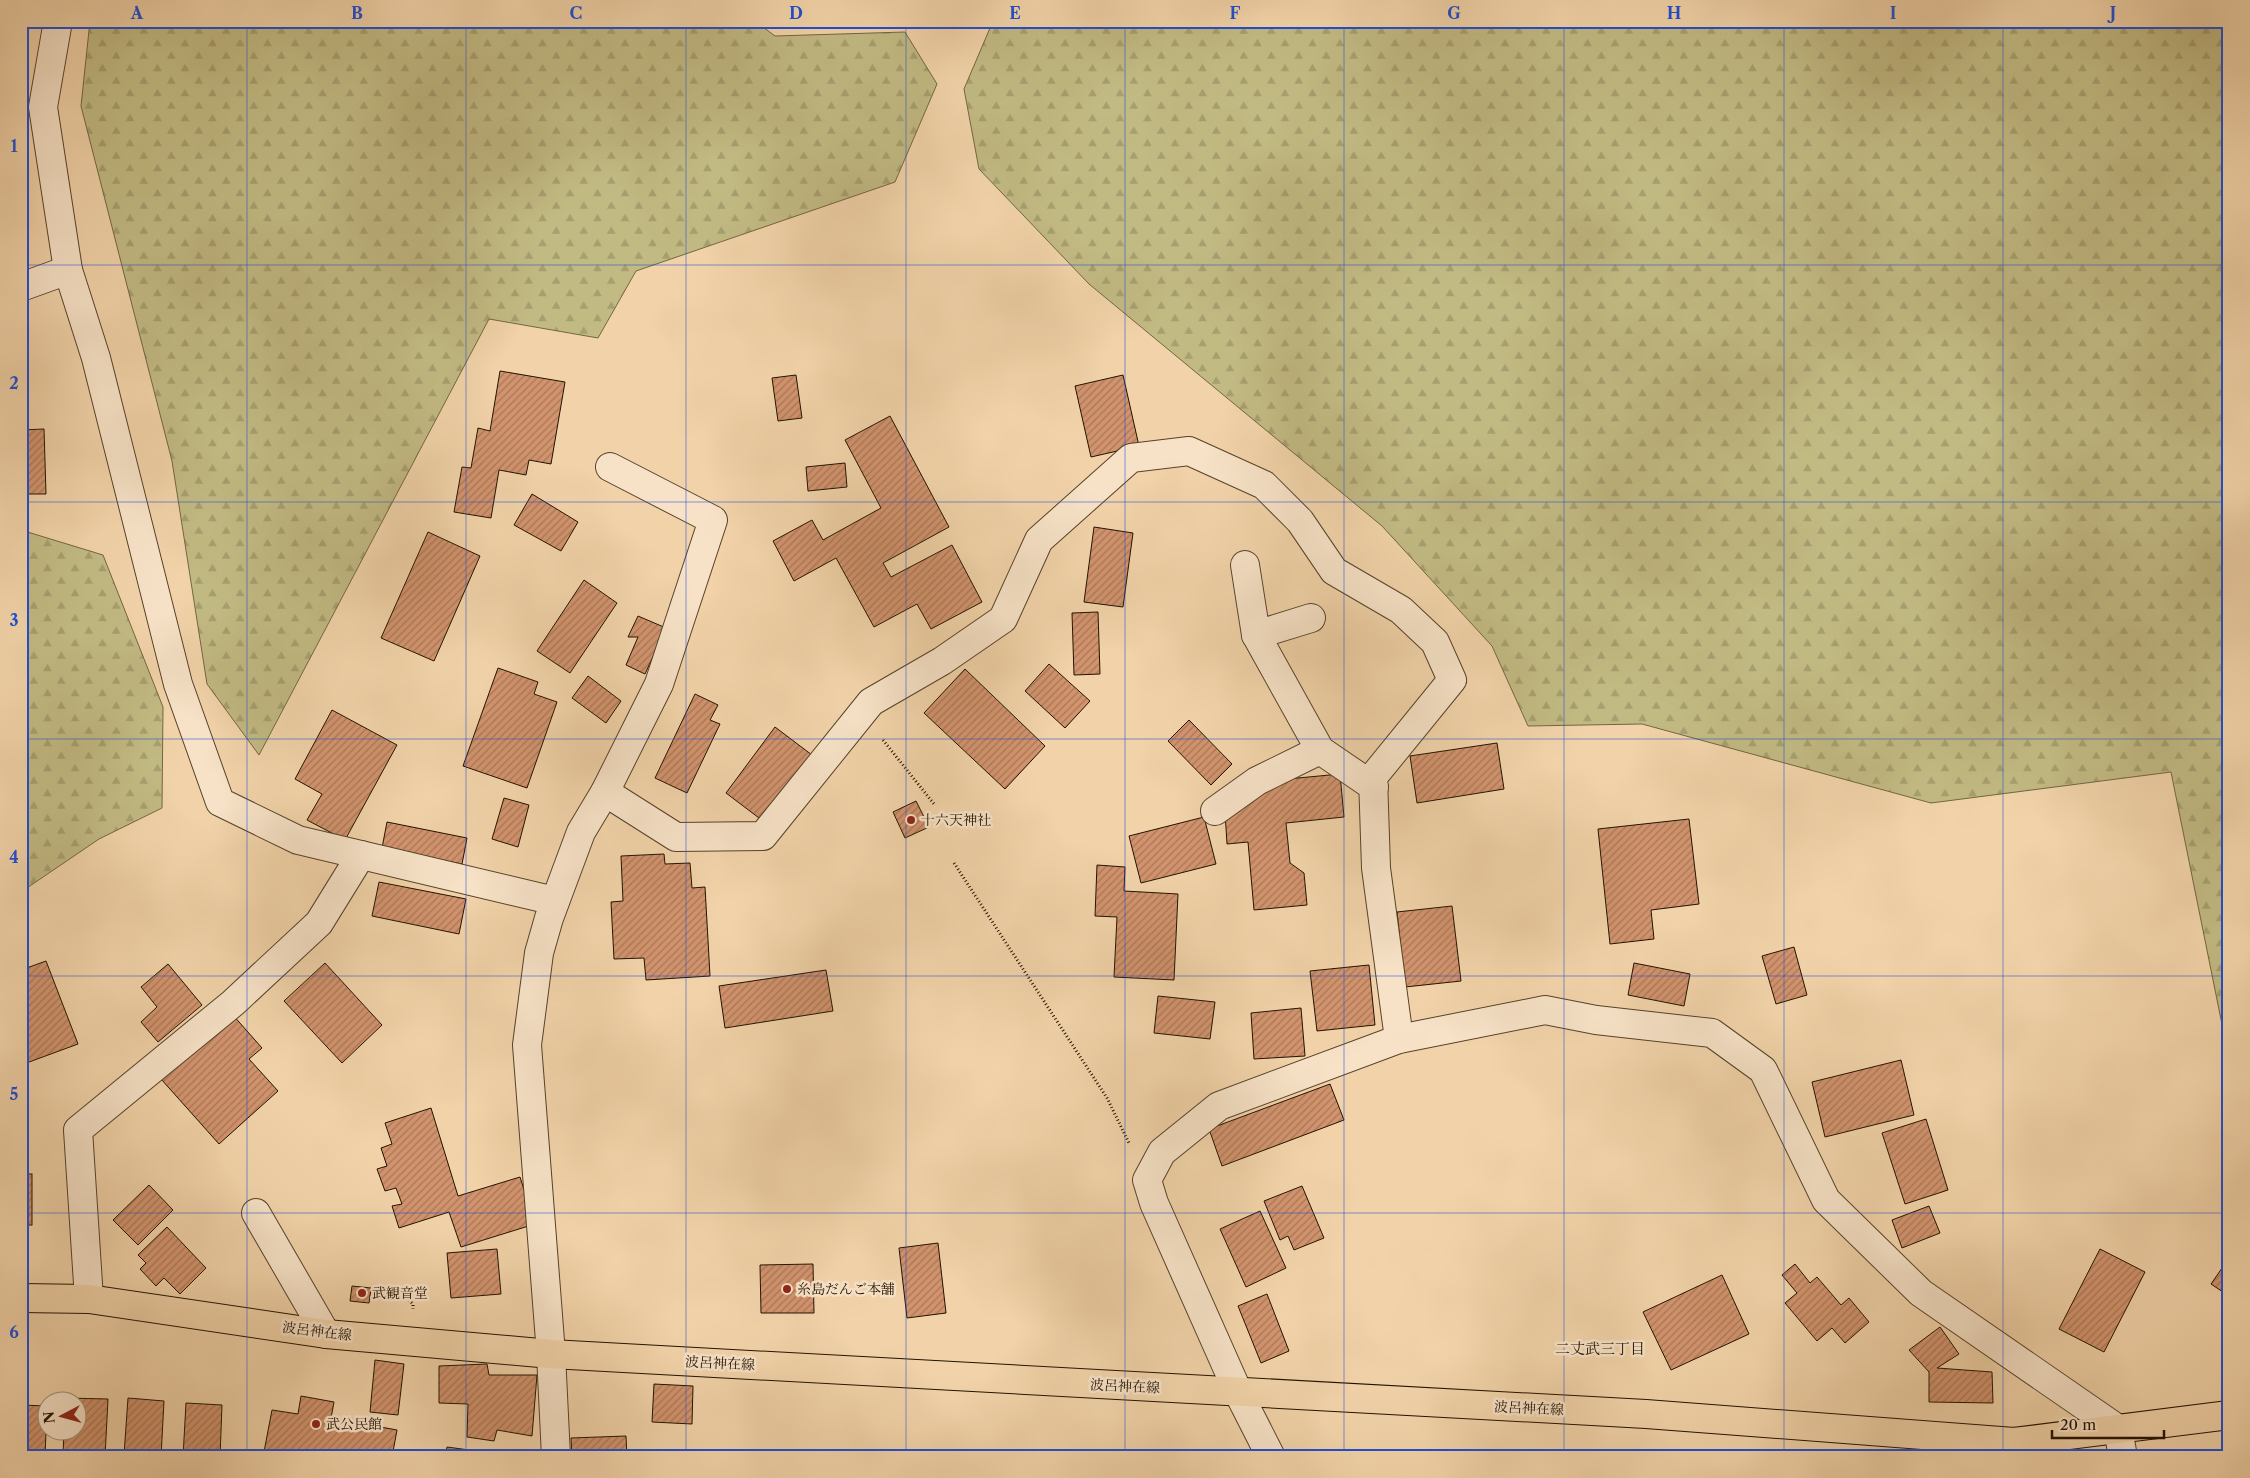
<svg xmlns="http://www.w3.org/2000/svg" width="2250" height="1478" font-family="'Libre Caslon Text','Noto Serif JP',serif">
  <defs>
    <pattern id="forest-firs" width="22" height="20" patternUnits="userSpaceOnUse" patternTransform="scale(1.25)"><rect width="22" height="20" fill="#c2ba83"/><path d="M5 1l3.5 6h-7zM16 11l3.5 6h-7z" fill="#a69f6f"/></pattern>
    <pattern id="building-hatch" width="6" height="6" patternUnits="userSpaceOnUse" patternTransform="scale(1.25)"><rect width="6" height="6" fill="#d2946e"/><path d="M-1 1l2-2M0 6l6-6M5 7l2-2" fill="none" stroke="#aa7758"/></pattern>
  </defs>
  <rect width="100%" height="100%" fill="#f2d3a9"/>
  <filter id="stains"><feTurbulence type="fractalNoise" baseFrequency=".004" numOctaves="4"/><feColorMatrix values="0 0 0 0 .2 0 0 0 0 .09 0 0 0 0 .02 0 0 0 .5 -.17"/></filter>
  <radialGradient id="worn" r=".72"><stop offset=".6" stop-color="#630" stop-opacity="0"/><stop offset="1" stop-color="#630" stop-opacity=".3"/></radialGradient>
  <g fill="url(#forest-firs)" stroke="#726642">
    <polygon points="90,21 755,21 775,36 905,32 937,84 895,182 636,271 598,338 489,319 259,755 207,684 172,461 81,106"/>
    <polygon points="993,21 2229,21 2229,1059 2171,772 1931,803 1642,724 1528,726 1492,646 1382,526 1089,284 979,169 964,89"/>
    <polygon points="21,530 103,555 163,707 162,808 99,839 21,892"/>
  </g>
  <g fill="url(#building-hatch)" stroke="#221200">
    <polygon points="500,371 565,382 551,464 529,460 526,475 499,470 491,518 454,512 462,467 471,468 478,428 490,431"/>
    <polygon points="796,375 802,418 778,421 772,378"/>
    <polygon points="1123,375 1139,446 1091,457 1075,386"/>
    <polygon points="890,416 949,527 883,563 891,577 952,545 982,602 931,629 917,604 874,627 836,558 794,581 773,541 812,520 823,540 881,508 845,440"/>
    <polygon points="44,429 46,494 21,494 21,430"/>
    <polygon points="845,463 847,487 808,491 806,467"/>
    <polygon points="532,494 578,522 561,551 514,525"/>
    <polygon points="1094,527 1133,533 1123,607 1084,602"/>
    <polygon points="428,532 480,556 434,661 381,638"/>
    <polygon points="584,580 617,603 570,673 537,651"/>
    <polygon points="1098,612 1100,674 1074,675 1072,613"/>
    <polygon points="638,616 666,628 645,674 626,665 638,637 628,637"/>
    <polygon points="1049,664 1090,701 1065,728 1025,691"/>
    <polygon points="498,668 538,682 534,694 557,702 527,788 463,766"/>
    <polygon points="965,669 1045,746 1005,789 924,713"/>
    <polygon points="588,676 621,701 606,723 572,698"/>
    <polygon points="695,694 718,705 710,720 720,724 687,793 655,778"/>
    <polygon points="332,710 397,745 345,840 307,820 322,794 295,779"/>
    <polygon points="1189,720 1232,764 1211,785 1168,741"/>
    <polygon points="775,727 812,755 763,821 726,793"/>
    <polygon points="1497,743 1504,789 1417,803 1410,756"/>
    <polygon points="1340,774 1344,817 1286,823 1290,863 1304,873 1307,905 1254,910 1248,842 1227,844 1225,812 1277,780"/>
    <polygon points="504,798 529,805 518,847 492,839"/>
    <polygon points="916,801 929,827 905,838 893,812"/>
    <polygon points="1204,817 1216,864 1141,883 1129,836"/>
    <polygon points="1689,819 1699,904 1651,910 1654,939 1610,944 1598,829"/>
    <polygon points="387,822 467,838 462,864 382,848"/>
    <polygon points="664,854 665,864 690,863 692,888 705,887 710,976 646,980 644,958 614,959 611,902 623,901 621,856"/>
    <polygon points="1097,865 1125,867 1124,891 1178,894 1174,980 1114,977 1117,917 1095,916"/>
    <polygon points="379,882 466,899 459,934 372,916"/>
    <polygon points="1452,906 1461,981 1405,987 1397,912"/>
    <polygon points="1794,947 1807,995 1776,1004 1762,956"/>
    <polygon points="46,961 78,1044 21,1065 21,970"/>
    <polygon points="325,963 382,1025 342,1063 284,1001"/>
    <polygon points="1634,963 1690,974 1684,1006 1628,995"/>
    <polygon points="168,964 202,1005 158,1042 141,1022 157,1007 141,987"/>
    <polygon points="1369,965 1375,1025 1317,1031 1310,971"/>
    <polygon points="826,970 833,1011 725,1028 719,986"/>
    <polygon points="1158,996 1215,1002 1210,1039 1154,1033"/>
    <polygon points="1301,1008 1305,1056 1254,1059 1251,1013"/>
    <polygon points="232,1014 262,1048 249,1059 278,1091 219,1144 161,1079"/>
    <polygon points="1901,1060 1914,1115 1825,1137 1812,1082"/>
    <polygon points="1330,1084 1344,1120 1222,1166 1209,1129"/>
    <polygon points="431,1108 458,1196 520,1177 535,1224 461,1247 449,1212 399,1228 392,1206 402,1204 396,1188 385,1191 377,1169 387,1166 381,1148 392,1144 385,1123"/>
    <polygon points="1926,1119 1948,1190 1905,1204 1882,1133"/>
    <rect x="21" y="1174" width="11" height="51"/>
    <polygon points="149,1185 173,1210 138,1245 113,1220"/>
    <polygon points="1302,1186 1324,1238 1294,1250 1288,1236 1280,1240 1264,1201"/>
    <polygon points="1929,1206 1940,1233 1902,1248 1892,1220"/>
    <polygon points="1260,1211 1286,1268 1246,1287 1220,1229"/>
    <polygon points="167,1227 206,1268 180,1294 164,1278 156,1286 140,1269 146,1263 138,1255"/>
    <polygon points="938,1243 946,1313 907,1318 899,1248"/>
    <polygon points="497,1249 501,1294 451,1298 447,1253"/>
    <polygon points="2100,1249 2145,1272 2104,1352 2059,1329"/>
    <polygon points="2229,1258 2229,1296 2211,1284"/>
    <polygon points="813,1264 814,1313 761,1313 760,1265"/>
    <polygon points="1795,1264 1810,1283 1817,1277 1841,1305 1849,1298 1869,1322 1845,1343 1832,1328 1817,1341 1785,1303 1797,1293 1782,1275"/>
    <polygon points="1722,1275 1749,1334 1671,1370 1643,1312"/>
    <polygon points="352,1286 371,1288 369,1303 350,1301"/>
    <polygon points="1267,1294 1289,1351 1261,1363 1238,1306"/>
    <polygon points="1940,1327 1959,1354 1937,1368 1992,1372 1993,1403 1929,1402 1929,1372 1909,1350"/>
    <polygon points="375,1360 404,1364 398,1415 370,1412"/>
    <polygon points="487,1364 489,1375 537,1375 532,1436 497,1430 494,1441 467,1437 468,1404 439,1403 439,1366"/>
    <polygon points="654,1384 693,1386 692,1424 652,1422"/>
    <polygon points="301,1396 334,1402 331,1418 397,1430 392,1457 263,1457 272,1410 298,1414"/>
    <polygon points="66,1398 108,1399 105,1457 63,1455 64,1430 78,1430 78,1400 66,1400"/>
    <polygon points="128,1398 164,1401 161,1457 124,1455"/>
    <polygon points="186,1403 222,1405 220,1457 183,1457"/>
    <polygon points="21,1405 47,1406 45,1457 21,1457"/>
    <polygon points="626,1436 627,1457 572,1457 571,1438"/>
    <polygon points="447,1447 499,1454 498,1457 445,1457"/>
  </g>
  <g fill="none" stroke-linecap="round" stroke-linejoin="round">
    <defs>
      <g id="minor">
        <polyline points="58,21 43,107 68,270 96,358 178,684 220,802 298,840 555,901"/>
        <polyline points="21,287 68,270"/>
        <polyline points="1245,565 1256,635 1320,750 1374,787"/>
        <polyline points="1256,635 1311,618"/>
        <polyline points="605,792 659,684 713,520 610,467"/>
        <polyline points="1215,811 1257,781 1320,750"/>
        <polyline points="256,1213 326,1334"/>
        <polyline points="89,1299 78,1130 233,1003 319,923 361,855"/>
        <polyline points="556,1457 551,1354 527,1045 539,953 549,918 581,832 605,792 676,837 763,836 871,702 942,661 1003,619 1039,540 1131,458 1189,451 1264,485 1300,521 1334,571 1401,610 1435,642 1452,680 1373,777 1376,868 1399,1039"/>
        <polyline points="1271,1457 1238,1392 1154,1203 1147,1180 1162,1152 1219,1106 1399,1039 1545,1010 1596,1020 1712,1033 1763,1070 1826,1200 1921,1293 2118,1429 2123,1457"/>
      </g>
      <polyline id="major" points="21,1298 89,1299 326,1334 551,1354 1646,1414 2014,1442 2229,1415"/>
    </defs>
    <use href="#minor" stroke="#56422a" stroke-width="30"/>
    <use href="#major" stroke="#221200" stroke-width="30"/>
    <g stroke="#221200" stroke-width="3" stroke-dasharray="1 2.5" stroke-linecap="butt">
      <polyline points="883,740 934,804"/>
      <polyline points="954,863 1107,1098 1129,1143"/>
      <polyline points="370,1292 401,1292 413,1304 413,1309"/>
    </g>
    <use href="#minor" stroke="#f7e2c7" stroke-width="28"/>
    <use href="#major" stroke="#f2d3a9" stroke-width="28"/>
  </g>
  <path fill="none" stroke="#1d4ed8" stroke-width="1" stroke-opacity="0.55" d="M247,21V1457M466,21V1457M686,21V1457M906,21V1457M1125,21V1457M1344,21V1457M1564,21V1457M1784,21V1457M2003,21V1457M21,265H2229M21,502H2229M21,739H2229M21,976H2229M21,1213H2229"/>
  <g fill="#8f2418" stroke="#f7e2c7" stroke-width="2">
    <circle cx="911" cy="820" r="5"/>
    <circle cx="787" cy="1289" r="5"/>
    <circle cx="362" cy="1293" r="5"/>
    <circle cx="316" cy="1424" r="5"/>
  </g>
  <g text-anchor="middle" stroke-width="5" stroke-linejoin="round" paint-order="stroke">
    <g font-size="14" fill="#221200" stroke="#f7e2c7" text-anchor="start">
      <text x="921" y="825">十六天神社</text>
      <text x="797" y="1294">糸島だんご本舗</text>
      <text x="372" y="1298">武観音堂</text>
      <text x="326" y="1429">武公民館</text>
    </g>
    <g font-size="14" fill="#221200" stroke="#f7e2c7">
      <text transform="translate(317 1331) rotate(7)" y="5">波呂神在線</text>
      <text transform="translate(720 1363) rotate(3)" y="5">波呂神在線</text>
      <text transform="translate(1125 1386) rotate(3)" y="5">波呂神在線</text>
      <text transform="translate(1529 1408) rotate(3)" y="5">波呂神在線</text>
    </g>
    <g font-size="15" fill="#221200" stroke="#f7e2c7">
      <text x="1600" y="1354">二丈武三丁目</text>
    </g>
  </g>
  <rect width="2250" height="1478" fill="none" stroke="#f2d3a9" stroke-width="55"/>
  <g transform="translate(62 1416) rotate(264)"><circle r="24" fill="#f7e2c7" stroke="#a28f77"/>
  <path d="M0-4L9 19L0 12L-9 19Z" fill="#8f2418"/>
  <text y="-8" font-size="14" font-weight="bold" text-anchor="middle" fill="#221200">N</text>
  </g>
  <path d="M2052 1430v8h112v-8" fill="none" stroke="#221200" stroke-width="2.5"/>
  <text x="2060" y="1430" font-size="15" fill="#221200" stroke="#f7e2c7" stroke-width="4" paint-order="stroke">20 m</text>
  <rect x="28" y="28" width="2194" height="1422" fill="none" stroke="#1d4ed8" stroke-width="2"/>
  <g font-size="16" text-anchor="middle" font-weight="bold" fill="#1d4ed8">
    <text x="137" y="19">A</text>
    <text x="357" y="19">B</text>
    <text x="576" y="19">C</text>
    <text x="796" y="19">D</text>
    <text x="1015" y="19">E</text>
    <text x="1235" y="19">F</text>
    <text x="1454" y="19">G</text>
    <text x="1674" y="19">H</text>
    <text x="1893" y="19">I</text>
    <text x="2113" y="19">J</text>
    <text x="14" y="152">1</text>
    <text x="14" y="389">2</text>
    <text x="14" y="626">3</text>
    <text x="14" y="863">4</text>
    <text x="14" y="1100">5</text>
    <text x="14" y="1338">6</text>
  </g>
  <rect width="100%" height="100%" filter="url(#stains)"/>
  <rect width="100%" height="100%" fill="url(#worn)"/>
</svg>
